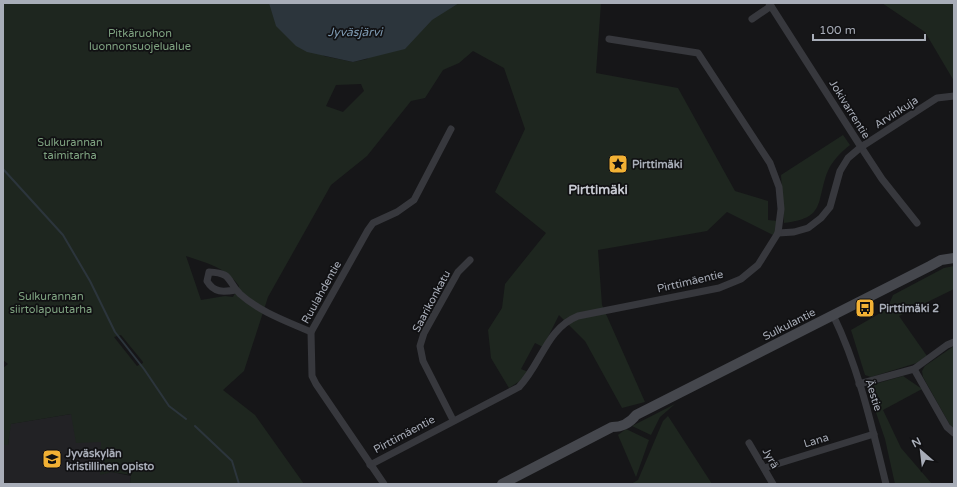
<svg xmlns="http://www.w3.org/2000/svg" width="957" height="487" font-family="'Varela Round',sans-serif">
  <rect width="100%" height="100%" fill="#161618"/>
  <polygon fill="#222225" points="71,414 101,442 112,472 131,476 130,484 3,484 3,445 8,445 10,424"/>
  <g fill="#1e261f" fill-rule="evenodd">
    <path d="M3,3H284L324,56L353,62L367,59L412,3H601L596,73L678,88L735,191L768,201V220L778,221L775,236L727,212L707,231L598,250L602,305L645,402L622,408L585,341L559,315L543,347L535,343L521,369L528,372L523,379L509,388L491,358L488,330L502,308L505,284L546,233L495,192L525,129L504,68L473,51L459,63L443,70L425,98L411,101L367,156L331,185L268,297L244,371L223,390L255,415L304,484H130L131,475L112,472L100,475L101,442L76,443L71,414L11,424L8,445H3V368L8,364L3,360ZM361,84L364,91L343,112L326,106L336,85ZM186,256C206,263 226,267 239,286L233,297L225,296L201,300ZM121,335L143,362V363L137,366L114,337Z"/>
    <polygon points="882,3 954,3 954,81 925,32"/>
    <path d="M843,135L850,145C841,152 831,162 827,173C816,204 825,218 784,223L781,175Z"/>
    <polygon points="954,266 954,289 899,316 927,356 920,362 871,377 865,375 851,330 877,315 888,307 893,295 944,268"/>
    <polygon points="954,346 954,429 950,425 923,377 922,371 925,366"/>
    <polygon points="903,376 922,389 883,410 901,448 932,484 895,484 885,439 869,392 875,384"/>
    <polygon points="675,404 660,417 651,435 632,426"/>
    <polygon points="668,416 712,484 631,484 638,480 663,421"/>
    <polygon points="626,429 649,440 636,477 618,435"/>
  </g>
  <polygon fill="#2c353c" points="269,3 459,3 432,20 405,49 353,62 307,52 296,46 276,26"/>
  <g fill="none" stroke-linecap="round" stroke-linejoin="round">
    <g stroke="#2c353c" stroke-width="2">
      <polyline points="3,169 63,235 90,281 115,332 144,369 169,406 186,419"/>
      <polyline points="195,426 232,461 239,484"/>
    </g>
    <g stroke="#37383d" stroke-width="7">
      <polyline points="769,3 861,147 882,179 917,223"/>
      <polyline points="752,19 771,6"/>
      <polyline points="778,233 794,232 808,228 821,218 830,207 840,171 848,158 861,147 937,98 954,96"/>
      <path d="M236,290C223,292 214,293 207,281L209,272C233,273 226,280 240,294C260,312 286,321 311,332"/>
      <path d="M833,315C859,368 872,427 886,484"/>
      <polyline points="914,369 947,427 954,433"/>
      <polyline points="859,384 914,369 947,345 954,342"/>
      <polyline points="453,420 423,361 420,346 424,333 458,272 470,260"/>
      <polyline points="749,443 773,484"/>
      <path d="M370,465L519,387C542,363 546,329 578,316L719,288L741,279L758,265L778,233L781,209L779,187L770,163L698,53L609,39"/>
      <polyline points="764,468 874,434"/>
      <polyline points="384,484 316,384 312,376 311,332 368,230 373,223 397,212 414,200 451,129"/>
    </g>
    <path stroke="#45474d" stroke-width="10" d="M502,484L612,427C623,427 630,423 636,415L930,266L941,260L954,258"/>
  </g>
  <defs>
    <symbol id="sight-square" viewBox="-11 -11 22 22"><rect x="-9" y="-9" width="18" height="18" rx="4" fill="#f2b134" stroke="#111113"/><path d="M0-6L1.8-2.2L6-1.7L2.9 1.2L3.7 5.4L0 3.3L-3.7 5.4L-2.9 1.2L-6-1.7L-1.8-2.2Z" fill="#111"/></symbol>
    <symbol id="bus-square" viewBox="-11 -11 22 22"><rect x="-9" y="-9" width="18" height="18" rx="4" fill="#f2b134" stroke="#111113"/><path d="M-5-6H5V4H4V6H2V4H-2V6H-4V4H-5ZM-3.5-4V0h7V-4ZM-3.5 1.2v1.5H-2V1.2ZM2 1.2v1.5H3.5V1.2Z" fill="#111"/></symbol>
    <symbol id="school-square" viewBox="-11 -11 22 22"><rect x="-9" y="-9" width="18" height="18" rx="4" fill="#f2b134" stroke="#111113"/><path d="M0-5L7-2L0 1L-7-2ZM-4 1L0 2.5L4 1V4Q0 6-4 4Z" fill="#111"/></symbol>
  </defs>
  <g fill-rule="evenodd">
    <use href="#sight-square" x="607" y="153" width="22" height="22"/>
    <use href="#bus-square" x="854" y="297" width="22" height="22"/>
    <use href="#school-square" x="41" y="448" width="22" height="22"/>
  </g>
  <g text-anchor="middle" stroke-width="3.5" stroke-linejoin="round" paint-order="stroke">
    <g font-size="11" fill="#7fa381" stroke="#111113">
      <text x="140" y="37">Pitkäruohon<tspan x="140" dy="13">luonnonsuojelualue</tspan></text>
      <text x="70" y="146">Sulkurannan<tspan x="70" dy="13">taimitarha</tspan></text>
      <text x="51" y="300">Sulkurannan<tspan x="51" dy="13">siirtolapuutarha</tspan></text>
    </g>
    <g font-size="11" fill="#a8adb8" stroke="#111113">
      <text transform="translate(850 109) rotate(58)" y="4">Jokivarrentie</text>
      <text transform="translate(896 112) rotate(-33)" y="4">Arvinkuja</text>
      <text transform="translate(690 281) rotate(-13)" y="4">Pirttimäentie</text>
      <text transform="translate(321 292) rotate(-61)" y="4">Ruulahdentie</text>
      <text transform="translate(431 301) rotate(-62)" y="4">Saarikonkatu</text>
      <text transform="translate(789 324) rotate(-27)" y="4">Sulkulantie</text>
      <text transform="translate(874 395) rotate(73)" y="4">Äestie</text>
      <text transform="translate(404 434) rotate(-28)" y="4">Pirttimäentie</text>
      <text transform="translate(816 440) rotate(-17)" y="4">Lana</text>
      <text transform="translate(771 458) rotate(60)" y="4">Jyrä</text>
    </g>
    <g font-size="11" font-weight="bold" fill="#a8adb8" stroke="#111113" text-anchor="start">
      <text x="632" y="168">Pirttimäki</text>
      <text x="879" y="312">Pirttimäki 2</text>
      <text x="66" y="457">Jyväskylän<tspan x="66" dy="13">kristillinen opisto</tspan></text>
    </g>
    <g font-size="12" font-style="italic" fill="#7f9bb3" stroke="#111113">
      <text x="355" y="36">Jyväsjärvi</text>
    </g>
    <g font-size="13" font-weight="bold" fill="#c9ccd4" stroke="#111113">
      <text x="598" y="194">Pirttimäki</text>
    </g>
  </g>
  <rect width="957" height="487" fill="none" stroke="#a8adb8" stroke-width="8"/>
  <g transform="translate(921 451) rotate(332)" stroke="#111113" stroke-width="3" paint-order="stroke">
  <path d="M0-3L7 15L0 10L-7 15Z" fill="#a8adb8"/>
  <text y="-6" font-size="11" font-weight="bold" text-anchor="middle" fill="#a8adb8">N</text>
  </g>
  <path d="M813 34v6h112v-6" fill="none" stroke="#a8adb8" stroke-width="2"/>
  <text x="819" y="34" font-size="12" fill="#a8adb8" stroke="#111113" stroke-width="3" paint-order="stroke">100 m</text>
</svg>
